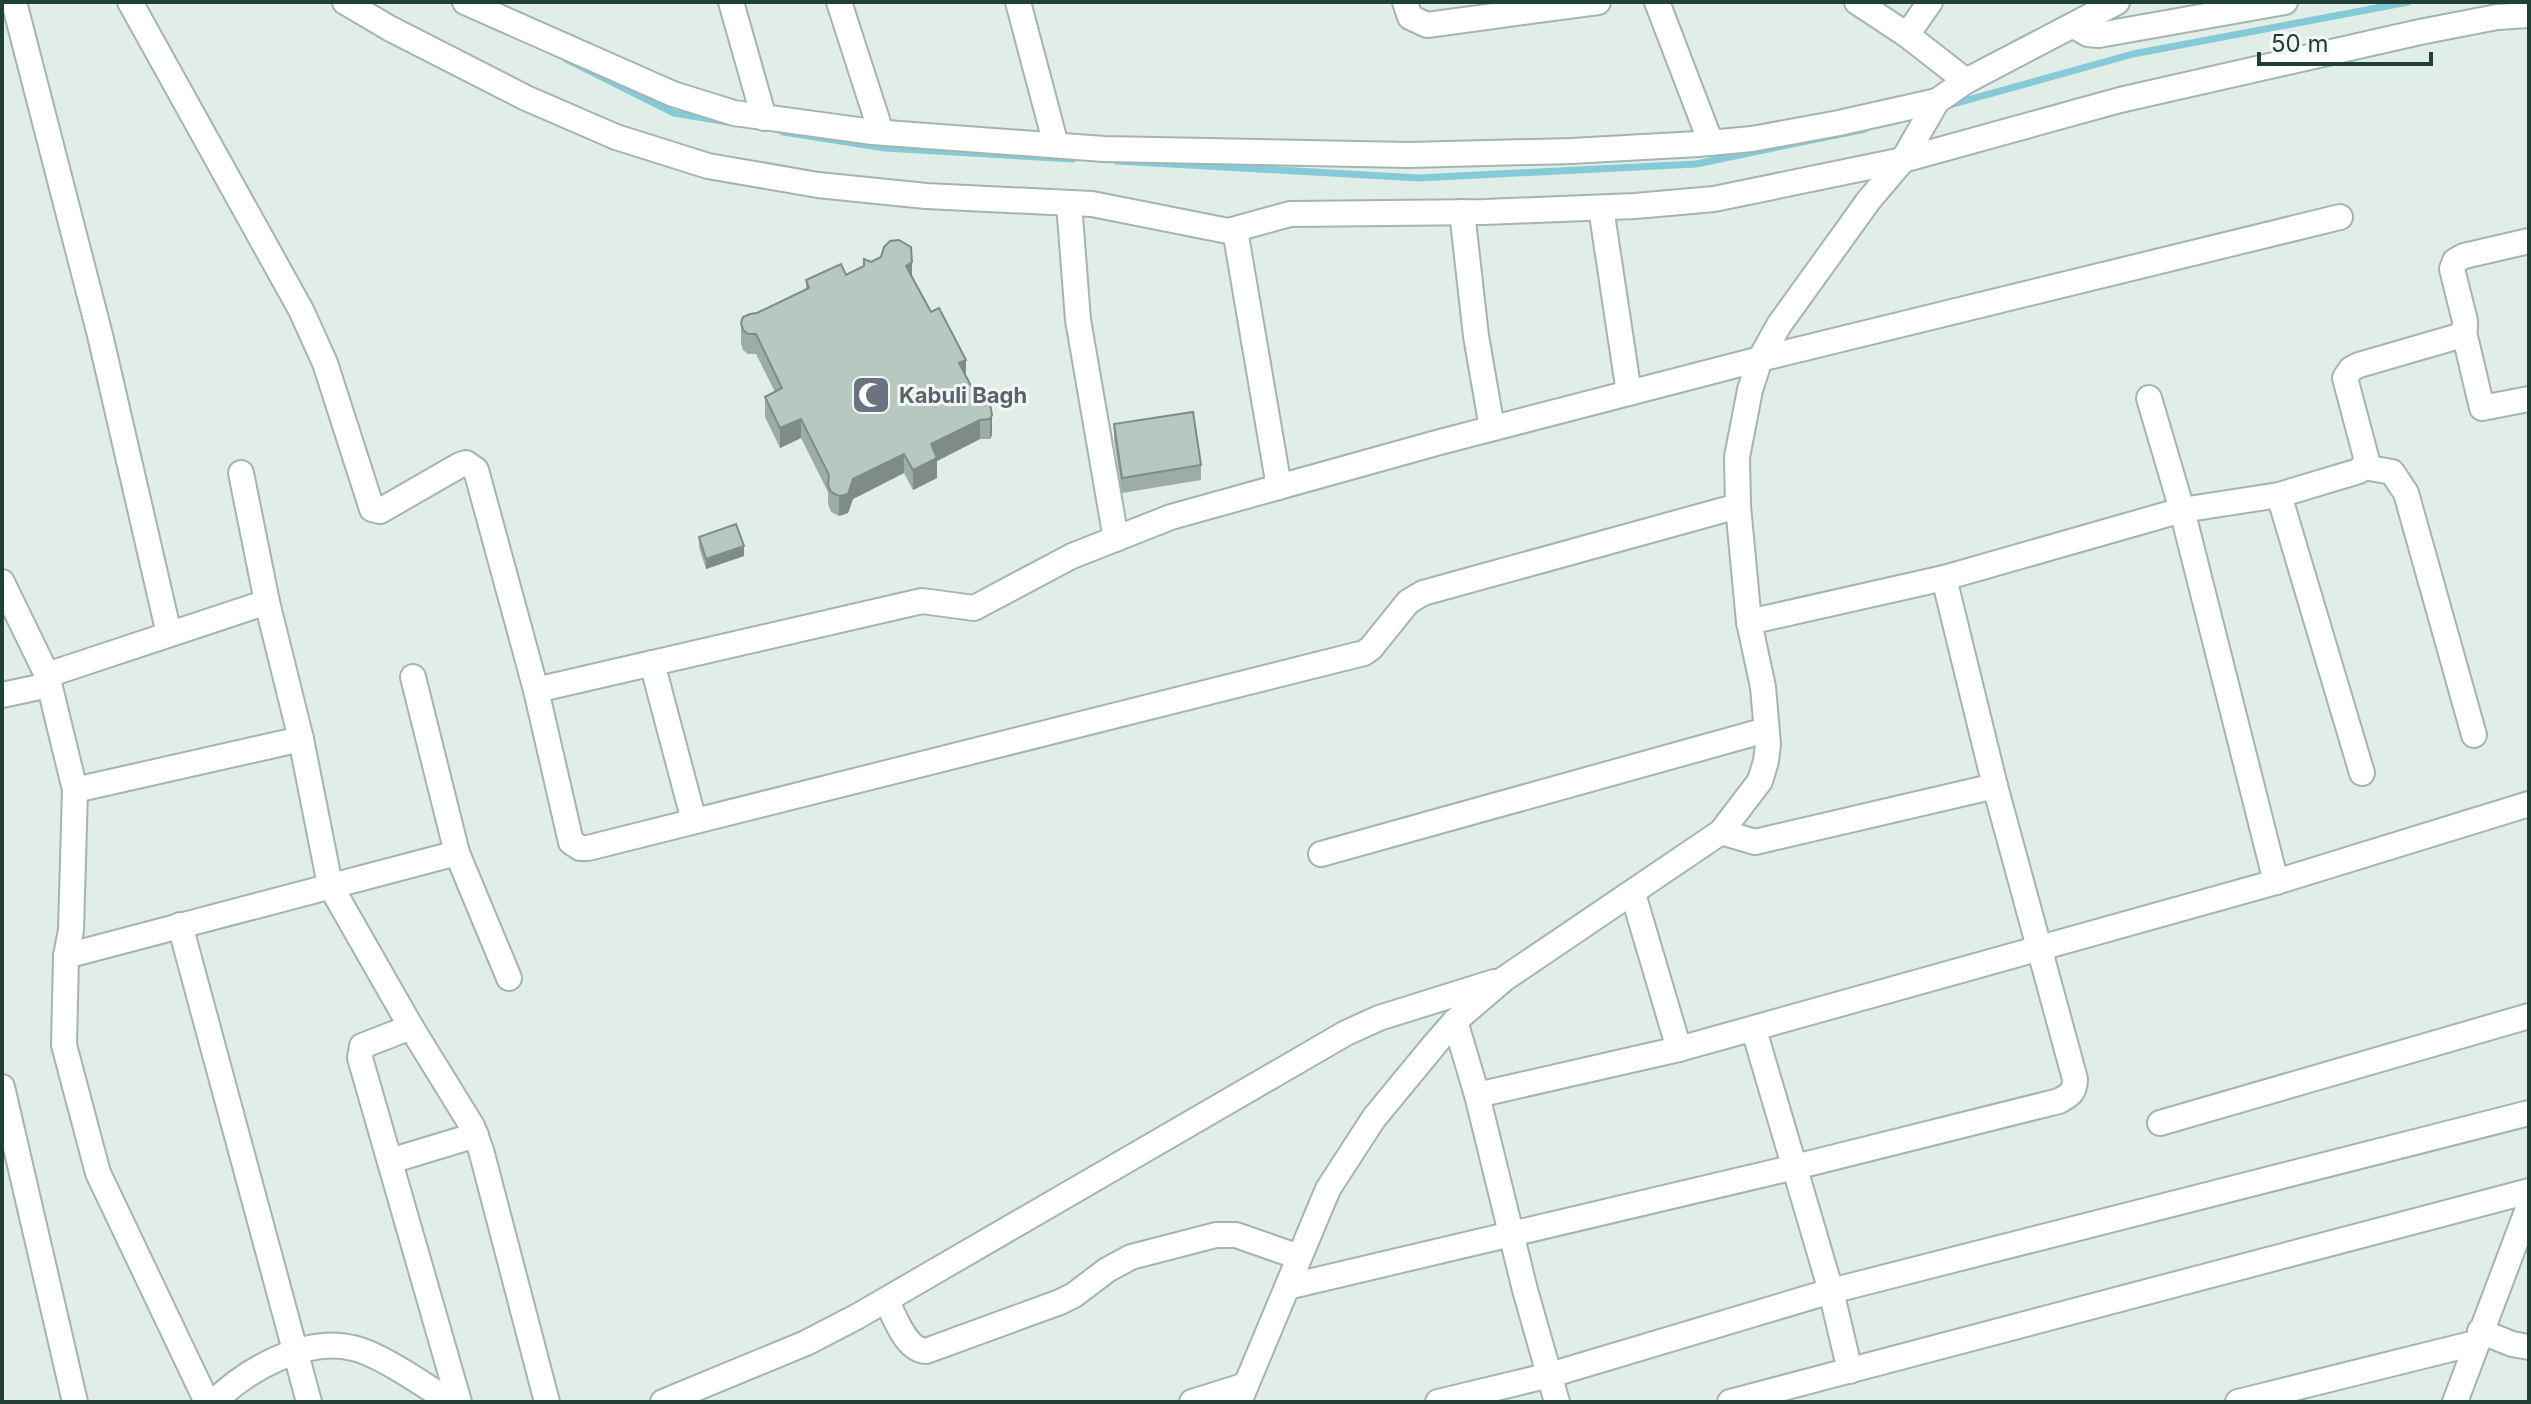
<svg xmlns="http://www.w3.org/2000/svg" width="2531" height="1404" font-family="Inter,sans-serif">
  <rect width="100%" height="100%" fill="#e1ede7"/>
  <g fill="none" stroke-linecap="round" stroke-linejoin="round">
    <g stroke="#84cbd7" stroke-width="7">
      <polyline points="566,59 674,113 728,122"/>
      <polyline points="1946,106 2133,54 2408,2"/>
      <polyline points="783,132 885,148 1073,159"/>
      <polyline points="1117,161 1419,178 1696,164 1865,129"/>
    </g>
    <defs>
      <g id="minor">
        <polyline points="14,2 100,335 169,634"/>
        <polyline points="130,2 301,310 325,363 372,509 380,511 460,465 466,463 476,470 536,690 571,842 580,848 588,848 1364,653 1371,648 1408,602 1423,593 1738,506"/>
        <polyline points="345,2 389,28 526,98 616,137 708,166 818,185 926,196 1092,204 1228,231 1290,214 1485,212 1635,206 1714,199 1903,160 2120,100 2420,32 2497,17 2529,15"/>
        <polyline points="465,2 673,94 734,113 873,132 1104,149 1408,155 1571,151 1698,144 1752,139 1839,123 1937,101"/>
        <polyline points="731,2 764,118"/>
        <polyline points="839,2 881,132"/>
        <polyline points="1018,2 1056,145"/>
        <polyline points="1405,2 1410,17 1427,25 1598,2"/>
        <polyline points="1657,2 1711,143"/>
        <polyline points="1857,2 1907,35 1966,81"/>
        <polyline points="2074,26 2088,34 2099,35 2285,2"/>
        <polyline points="1907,35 1930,2"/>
        <polyline points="1069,203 1078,320 1116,539"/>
        <polyline points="1601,208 1629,393"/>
        <polyline points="1462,212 1476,336 1492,428"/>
        <polyline points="1235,230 1279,487"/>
        <polyline points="2464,332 2482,408 2529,399"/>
        <polyline points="2149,398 2182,510 2276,882"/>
        <polyline points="2364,467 2392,472 2406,493 2474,735"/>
        <polyline points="241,473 267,602 301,739 330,885 411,1027 472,1126 481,1150 547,1402"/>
        <polyline points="2279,495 2362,773"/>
        <polyline points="2,582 47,675 75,790 71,930 66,956 64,1045 98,1173 207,1402"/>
        <polyline points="1749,622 1944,578 2182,510 2279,495 2359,471 2366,462 2366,457 2345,378 2351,369 2359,365 2459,336 2465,328 2465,321 2452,269 2455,261 2464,256 2529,241"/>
        <polyline points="652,663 694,821"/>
        <polyline points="47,675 267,602"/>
        <polyline points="413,677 457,853 509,978"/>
        <polyline points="536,690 922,601 974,608 1072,556 1171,517 1440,442 1760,359 2340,217"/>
        <polyline points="2,695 49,685"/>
        <polyline points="75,790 301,739"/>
        <polyline points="1721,832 1755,842 1995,786"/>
        <polyline points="1321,854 1766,730"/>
        <polyline points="1633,894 1679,1049 2276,882 2529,804"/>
        <polyline points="180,925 309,1402"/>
        <polyline points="66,956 457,853"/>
        <polyline points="1455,1021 1477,1095 1525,1290 1557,1402"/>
        <polyline points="411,1027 362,1046 360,1058 459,1402"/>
        <polyline points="1754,1030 1831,1291 1850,1371"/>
        <polyline points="2,1087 75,1402"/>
        <polyline points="1477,1095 1679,1049"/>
        <polyline points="2160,1123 2529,1016"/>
        <polyline points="390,1161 476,1135"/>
        <path d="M1287,1287L1795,1167L2059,1101C2070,1095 2075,1092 2075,1079L1995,786L1944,578"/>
        <path d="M886,1300C895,1316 905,1350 926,1351L1060,1302L1074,1295L1107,1270L1131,1257L1216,1235H1236L1299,1257"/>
        <polyline points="2480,1331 2512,1344 2529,1347"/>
        <path d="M214,1402C246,1370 306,1336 353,1348C378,1353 428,1387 450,1402"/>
        <polyline points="663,1402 806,1343 858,1316 1346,1033 1379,1018 1494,982"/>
        <polyline points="1192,1402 1246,1385"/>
        <polyline points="1239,1402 1328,1189 1374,1118 1435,1044 1455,1021 1504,979 1721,832 1760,781 1766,761 1768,744 1763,687 1749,622 1738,506 1737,457 1750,390 1760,359 1779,325 1869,200 1903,160 1937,101 1966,81 2117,2"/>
        <polyline points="1438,1402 1550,1375 1831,1291 2529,1113"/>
        <polyline points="1730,1402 2529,1191"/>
        <polyline points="2238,1402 2475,1343"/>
        <polyline points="2455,1402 2529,1206"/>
      </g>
    </defs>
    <use href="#minor" stroke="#a3b5ae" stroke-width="28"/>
    <use href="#minor" stroke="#fff" stroke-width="24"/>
  </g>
  <g fill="#9daca5">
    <polygon points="846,275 912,278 979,401 990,404 992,435 990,439 980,439 937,461 937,478 913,490 904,473 853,499 848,513 839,516 831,512 828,504 828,492 801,438 780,448 765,417 765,397 775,392 756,354 748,354 743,350 741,343 741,323 757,313 806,290 806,280"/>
    <polygon points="1114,424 1201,465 1201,480 1122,493 1114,439"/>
    <polygon points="699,537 744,556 706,569 699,547"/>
  </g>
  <g fill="#7f8c86">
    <polygon points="912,262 912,281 906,266"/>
    <polygon points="966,360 966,379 959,363"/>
    <polygon points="992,415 992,435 990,439 990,419"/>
    <polygon points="801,419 801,438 780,448 780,428"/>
    <polygon points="980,420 980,439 937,461 937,478 913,490 913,470 931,444"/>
    <polygon points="904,454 904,473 853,499 848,513 839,516 839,496 853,479"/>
    <polygon points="744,546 744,556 706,569 706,559"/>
  </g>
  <g fill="#b6c8c0" stroke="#7f8c86" stroke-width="2">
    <polygon points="899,240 911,247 912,262 906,266 931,312 939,308 966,360 959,363 979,401 990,404 992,415 990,419 980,420 931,444 937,458 913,470 904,454 853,479 848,494 839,496 831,492 828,485 829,475 801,419 780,428 765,397 782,388 756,334 748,334 743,330 741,323 743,317 750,314 757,313 809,288 806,280 841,264 846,275 864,266 864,259 871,262 881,257 884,247 890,241"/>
    <polygon points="1193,412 1201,465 1122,478 1114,424"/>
    <polygon points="736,524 744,546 706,559 699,537"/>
  </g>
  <defs>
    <symbol id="mosque-square" viewBox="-11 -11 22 22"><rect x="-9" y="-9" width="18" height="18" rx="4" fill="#6b7280" stroke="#f2f9f5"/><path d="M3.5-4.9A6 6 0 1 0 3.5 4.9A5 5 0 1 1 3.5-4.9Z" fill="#fff"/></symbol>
  </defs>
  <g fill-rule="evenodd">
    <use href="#mosque-square" x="849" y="373" width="44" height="44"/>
  </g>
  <g text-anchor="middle" stroke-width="6" stroke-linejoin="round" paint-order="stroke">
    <g font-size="22" font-weight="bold" fill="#5b616d" stroke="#f2f9f5" text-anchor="start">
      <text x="899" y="403">Kabuli Bagh</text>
    </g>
  </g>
  <rect width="2531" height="1404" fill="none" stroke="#203f36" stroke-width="8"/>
  <path d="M2259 52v12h172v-12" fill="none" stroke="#203f36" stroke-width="4"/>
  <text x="2271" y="52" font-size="24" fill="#203f36" stroke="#f2f9f5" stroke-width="6" paint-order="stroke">50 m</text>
</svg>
